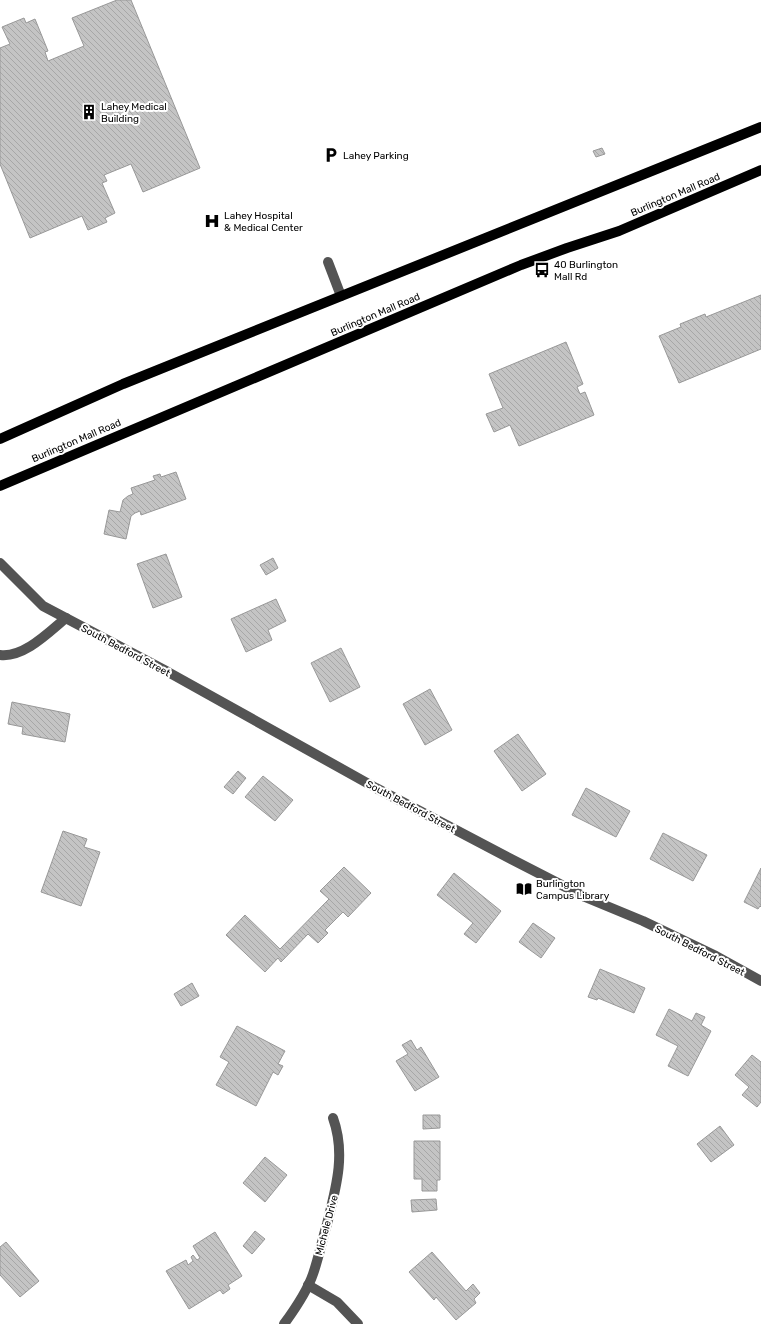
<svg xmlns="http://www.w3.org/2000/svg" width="761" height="1324" font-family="Rubik,sans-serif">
  <defs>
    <pattern id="building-back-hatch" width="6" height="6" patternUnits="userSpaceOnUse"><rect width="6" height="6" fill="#c4c4c4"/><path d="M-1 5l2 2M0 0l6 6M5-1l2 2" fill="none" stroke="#a7a7a7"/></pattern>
  </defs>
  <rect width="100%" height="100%" fill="#fff"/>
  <g fill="url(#building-back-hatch)" stroke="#989898">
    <polygon points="117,0 131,0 200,168 143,192 131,164 104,175 107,181 102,183 115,213 105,218 107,222 88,230 82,216 30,238 0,164 0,48 10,44 2,27 24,18 26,23 35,19 48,51 45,52 48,61 84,46 72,18"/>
    <polygon points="602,148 605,154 596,157 593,151"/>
    <polygon points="761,295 761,349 679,383 659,336 681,327 680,324 705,314 706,317"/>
    <polygon points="566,342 583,384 577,387 580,394 585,392 594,415 519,446 510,425 494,432 486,414 503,408 489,374"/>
    <polygon points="176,472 186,499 141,515 140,511 135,513 131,516 126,539 104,534 109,510 120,512 123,500 128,496 133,494 131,488 155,480 153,476 160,474 161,477"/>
    <polygon points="166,554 182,597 153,608 137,564"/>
    <polygon points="273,558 278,568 266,575 260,565"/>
    <polygon points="276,599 286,621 268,630 272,640 246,652 231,619"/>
    <polygon points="341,648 360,687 330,702 311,663"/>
    <polygon points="430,689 452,730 425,745 403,704"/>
    <polygon points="12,702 70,714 65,742 22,734 23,727 8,724"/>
    <polygon points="518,734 546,774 522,791 494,751"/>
    <polygon points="238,771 246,778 233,794 224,787"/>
    <polygon points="263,776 293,800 275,821 245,797"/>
    <polygon points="586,788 630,811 616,837 572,815"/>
    <polygon points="63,831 87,839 84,847 100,852 81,906 41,892"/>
    <polygon points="663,833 707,855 693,881 650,859"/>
    <polygon points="344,867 371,893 348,917 343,912 325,930 328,933 318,943 308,934 281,962 278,958 265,972 226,935 245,915 280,949 329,899 320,891"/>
    <polygon points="761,868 761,907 760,906 758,909 744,902"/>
    <polygon points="454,873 501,911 476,943 464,934 473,923 437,895"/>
    <polygon points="533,923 555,938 541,958 519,942"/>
    <polygon points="600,969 645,988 634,1013 598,998 597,1000 588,997"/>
    <polygon points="192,983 199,996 181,1006 174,994"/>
    <polygon points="669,1009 692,1021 696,1013 705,1017 701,1025 711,1031 688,1076 668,1066 678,1046 656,1035"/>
    <polygon points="237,1026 285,1051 278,1064 283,1066 278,1075 273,1072 256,1106 216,1085 229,1062 220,1057"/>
    <polygon points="411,1040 417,1050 421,1047 439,1077 415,1091 396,1061 408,1054 402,1045"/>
    <polygon points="752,1055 761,1062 761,1102 757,1107 742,1095 749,1087 735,1075"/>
    <polygon points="423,1115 440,1115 440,1128 423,1129"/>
    <polygon points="720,1126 734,1145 711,1162 697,1144"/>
    <polygon points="414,1141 440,1141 440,1180 437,1180 437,1191 422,1191 422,1179 414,1179"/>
    <polygon points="265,1157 287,1175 265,1202 243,1183"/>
    <polygon points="436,1199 437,1210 412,1212 411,1200"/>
    <polygon points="255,1231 265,1239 252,1254 243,1246"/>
    <polygon points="215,1232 242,1276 228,1285 230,1289 223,1294 220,1290 189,1309 166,1271 186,1260 188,1265 193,1261 191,1257 193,1255 197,1260 200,1258 193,1246"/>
    <polygon points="6,1242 39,1281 20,1297 0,1275 0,1247"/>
    <polygon points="432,1252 466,1291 473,1284 480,1293 474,1299 476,1303 456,1320 436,1297 434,1300 409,1272"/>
  </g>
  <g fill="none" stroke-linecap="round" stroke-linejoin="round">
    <g stroke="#545454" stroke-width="10">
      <polyline points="328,262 341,296"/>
      <polyline points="0,563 43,606 168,672 376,788 511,859 585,897 643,921 716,956 761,981"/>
      <path d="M0,655C24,658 49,632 66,618"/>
      <polyline points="308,1285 337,1302 358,1324"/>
      <path d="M284,1324C295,1309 307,1292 313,1274C319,1257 322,1240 327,1224C336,1188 346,1154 333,1118"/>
    </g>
    <g stroke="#000" stroke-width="10">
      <polyline points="0,439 123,384 761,127"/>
      <polyline points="0,486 521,265 567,248 619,231 761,170"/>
    </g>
  </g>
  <defs>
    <symbol id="building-bare" viewBox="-9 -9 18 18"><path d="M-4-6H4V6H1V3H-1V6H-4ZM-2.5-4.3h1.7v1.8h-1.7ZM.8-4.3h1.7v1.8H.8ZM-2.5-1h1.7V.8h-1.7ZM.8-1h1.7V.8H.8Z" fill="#000" stroke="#fff" stroke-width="2.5" paint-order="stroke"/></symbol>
    <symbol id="parking-bare" viewBox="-9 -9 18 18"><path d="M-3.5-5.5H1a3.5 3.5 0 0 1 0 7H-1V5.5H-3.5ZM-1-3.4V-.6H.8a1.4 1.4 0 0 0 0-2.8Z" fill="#000" stroke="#fff" stroke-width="2.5" paint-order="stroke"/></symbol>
    <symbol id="hospital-bare" viewBox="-9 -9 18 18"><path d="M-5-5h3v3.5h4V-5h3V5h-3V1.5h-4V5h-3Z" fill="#000" stroke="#fff" stroke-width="2.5" paint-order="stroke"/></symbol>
    <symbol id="bus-bare" viewBox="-9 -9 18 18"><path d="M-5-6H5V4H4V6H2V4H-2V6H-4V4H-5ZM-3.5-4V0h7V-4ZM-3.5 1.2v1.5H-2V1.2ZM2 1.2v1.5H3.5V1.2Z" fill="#000" stroke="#fff" stroke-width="2.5" paint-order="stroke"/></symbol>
    <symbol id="library-bare" viewBox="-9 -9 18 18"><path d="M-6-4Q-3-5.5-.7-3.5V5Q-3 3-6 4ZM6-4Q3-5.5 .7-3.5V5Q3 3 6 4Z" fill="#000" stroke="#fff" stroke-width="2.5" paint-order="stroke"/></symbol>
  </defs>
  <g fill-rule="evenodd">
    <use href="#building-bare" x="78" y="101" width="22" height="22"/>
    <use href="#parking-bare" x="320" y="144" width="22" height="22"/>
    <use href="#hospital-bare" x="201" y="210" width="22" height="22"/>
    <use href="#bus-bare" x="531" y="259" width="22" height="22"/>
    <use href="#library-bare" x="513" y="878" width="22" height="22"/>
  </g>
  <g text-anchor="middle" stroke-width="4" stroke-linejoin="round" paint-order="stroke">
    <g font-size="10" fill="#000" stroke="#fff" text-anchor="start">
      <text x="101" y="110">Lahey Medical<tspan x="101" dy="12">Building</tspan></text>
      <text x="343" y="159">Lahey Parking</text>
      <text x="224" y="219">Lahey Hospital<tspan x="224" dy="12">&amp; Medical Center</tspan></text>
      <text x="554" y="268">40 Burlington<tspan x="554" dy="12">Mall Rd</tspan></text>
      <text x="536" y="887">Burlington<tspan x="536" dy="12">Campus Library</tspan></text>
    </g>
    <g font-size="10" fill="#000" stroke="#fff">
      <text transform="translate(675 194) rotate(-23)" y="4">Burlington Mall Road</text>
      <text transform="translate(375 314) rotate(-23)" y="4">Burlington Mall Road</text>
      <text transform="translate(76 440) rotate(-23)" y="4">Burlington Mall Road</text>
      <text transform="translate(126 650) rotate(28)" y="4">South Bedford Street</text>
      <text transform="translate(411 806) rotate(28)" y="4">South Bedford Street</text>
      <text transform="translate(700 950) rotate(27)" y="4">South Bedford Street</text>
      <text transform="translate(326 1225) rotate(-75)" y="4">Michele Drive</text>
    </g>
  </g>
</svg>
